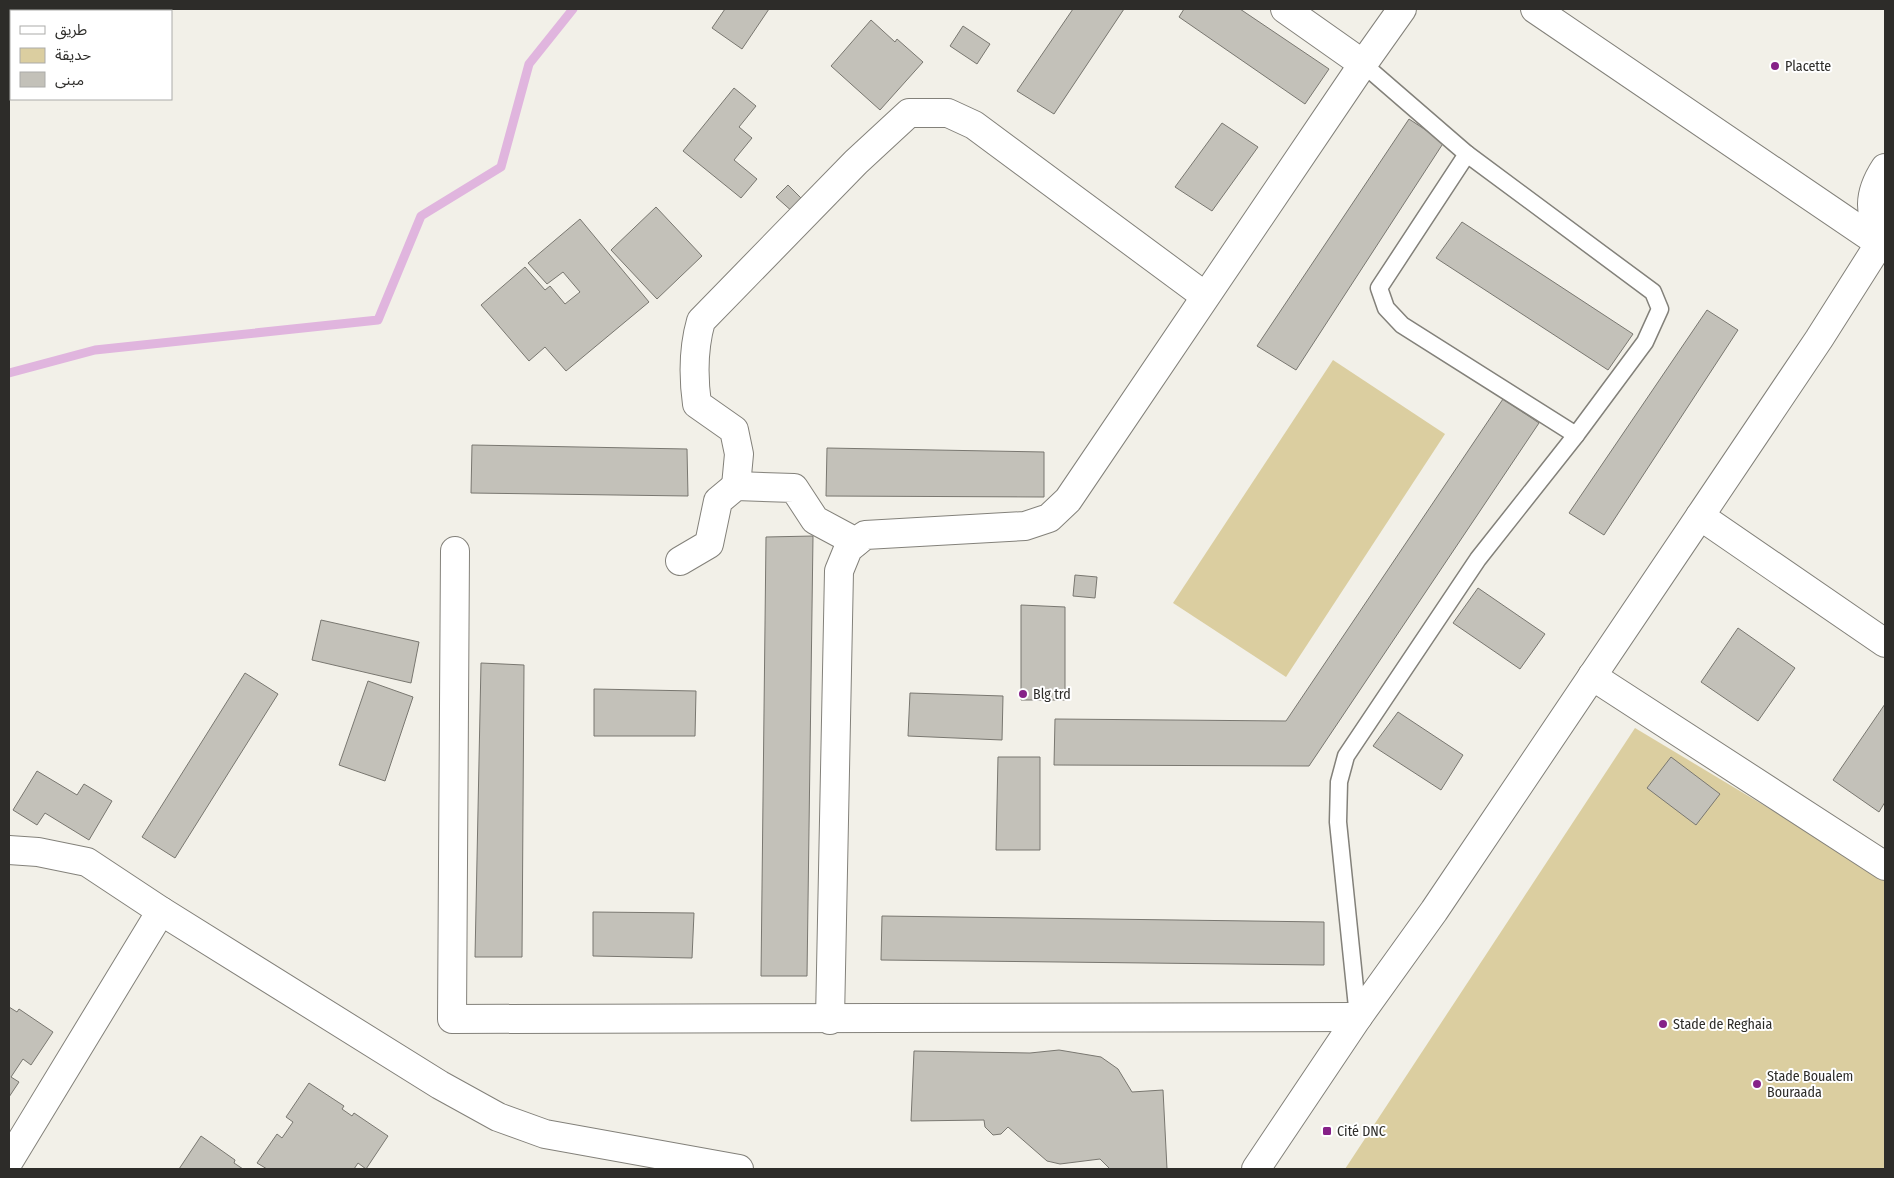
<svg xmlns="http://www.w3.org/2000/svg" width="1894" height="1178" font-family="'Fira Sans Condensed','Noto Sans Arabic',sans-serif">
  <rect width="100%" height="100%" fill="#f2f0e8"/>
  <g fill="#dbcea0">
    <polygon points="1333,360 1445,434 1286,677 1173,603"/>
    <polygon points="1635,728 1885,878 1885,1169 1345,1169"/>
  </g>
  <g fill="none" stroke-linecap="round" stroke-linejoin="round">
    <polyline stroke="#e0b5de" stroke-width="9" points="9,373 95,350 378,320 421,216 501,167 529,64 573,9"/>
  </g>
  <g fill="#c3c1b9" stroke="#797770">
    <polygon points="725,9 769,9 742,49 712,28"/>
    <polygon points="1073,9 1124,9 1054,114 1017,91"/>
    <polygon points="1184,9 1240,9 1329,69 1305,104 1179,17"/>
    <polygon points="871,20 895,42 897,39 923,62 880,110 831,66"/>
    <polygon points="963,26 990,44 977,64 950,46"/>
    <polygon points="734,88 756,106 739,127 752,138 734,160 757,179 741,198 683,151"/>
    <polygon points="1409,119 1444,142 1296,370 1257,346"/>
    <polygon points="1222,123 1258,147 1212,211 1175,187"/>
    <polygon points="788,185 805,202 794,213 776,197"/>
    <polygon points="656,207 702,256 657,299 611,250"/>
    <polygon points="580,219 649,302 566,371 545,347 529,361 481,305 525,267 545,290 550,286 565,304 580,292 563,272 547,284 528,263"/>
    <polygon points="1462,222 1633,334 1608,370 1436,258"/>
    <polygon points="1707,310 1738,330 1604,535 1569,513"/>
    <polygon points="1503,399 1539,423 1309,766 1054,765 1055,719 1286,721"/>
    <polygon points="472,445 687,449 688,496 471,493"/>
    <polygon points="827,448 1044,452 1044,497 826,496"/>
    <polygon points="813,536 807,976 761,976 766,537"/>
    <polygon points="1075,575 1097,577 1095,598 1073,596"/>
    <polygon points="1478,588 1545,634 1520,669 1453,623"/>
    <polygon points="1021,605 1065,607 1065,700 1021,700"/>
    <polygon points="321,620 419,642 411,683 312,660"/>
    <polygon points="1738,628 1795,668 1758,721 1701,682"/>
    <polygon points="481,663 524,665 522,957 475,957"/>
    <polygon points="245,673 278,694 175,858 142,837"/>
    <polygon points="368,681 413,697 385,781 339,765"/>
    <polygon points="594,689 696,691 695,736 594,736"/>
    <polygon points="910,693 1003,696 1002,740 908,736"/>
    <polygon points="1885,704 1885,802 1879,812 1833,780"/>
    <polygon points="1398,712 1463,755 1441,790 1373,746"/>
    <polygon points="998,757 1040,757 1040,850 996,850"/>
    <polygon points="1671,757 1720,794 1696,825 1647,788"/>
    <polygon points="37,771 77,795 84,784 112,801 89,840 45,813 37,825 13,810"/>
    <polygon points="593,912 694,913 692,958 593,956"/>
    <polygon points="882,916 1324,922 1324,965 881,960"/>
    <polygon points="9,1007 17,1012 19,1009 53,1032 31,1065 23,1059 11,1077 19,1082 9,1097"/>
    <polygon points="1059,1050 1101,1057 1118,1069 1132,1092 1163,1090 1167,1169 1110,1169 1100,1159 1060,1164 1047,1161 1008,1127 1001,1134 993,1135 985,1127 984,1120 911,1121 914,1051 1030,1053"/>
    <polygon points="309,1083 344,1106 342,1109 352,1116 354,1113 388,1136 366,1169 358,1163 354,1169 267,1169 257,1163 277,1134 282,1138 293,1122 286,1117"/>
    <polygon points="201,1136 235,1160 234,1163 243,1169 179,1169"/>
  </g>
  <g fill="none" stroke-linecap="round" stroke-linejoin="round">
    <defs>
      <g id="lane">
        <polyline points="1363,64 1467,154"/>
        <polygon points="1467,154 1653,292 1660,309 1645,342 1576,435 1402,325 1386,308 1379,288"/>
        <polyline points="1358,1017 1338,822 1339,782 1346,756 1478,559 1576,435"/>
      </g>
      <g id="street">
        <polyline points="1285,9 1363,64"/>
        <polyline points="1535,9 1885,247"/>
        <path d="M736,486L739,454L734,430L697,404C693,375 693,349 701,321L856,162L909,113H948L974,125L1205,296"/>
        <polyline points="1700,516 1885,643"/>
        <polyline points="455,551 452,1019 1358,1017"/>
        <polyline points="680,561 709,544 718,501 736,486 794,488 815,520 856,542"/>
        <polyline points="1592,676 1885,866"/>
        <polyline points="9,850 38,852 87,862 161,911 440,1085 498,1117 545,1134 739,1169"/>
        <polyline points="830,1020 839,571 848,549 865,535 1025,526 1049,518 1068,500 1363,64 1402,9"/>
        <polyline points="9,1161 161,911"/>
      </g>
      <g id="secondary">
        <path d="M1880,243C1871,212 1866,197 1885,168"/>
        <polyline points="1256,1169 1358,1017 1434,911 1700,516 1819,339 1885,235"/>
      </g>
    </defs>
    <use href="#lane" stroke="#83817a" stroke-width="19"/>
    <use href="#street" stroke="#83817a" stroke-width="30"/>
    <use href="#secondary" stroke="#83817a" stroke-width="30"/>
    <use href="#lane" stroke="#fff" stroke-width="16"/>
    <use href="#street" stroke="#fff" stroke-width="28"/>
    <use href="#secondary" stroke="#fff" stroke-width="28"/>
  </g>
  <g fill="#862188" stroke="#fff" stroke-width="2">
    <circle cx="1775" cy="66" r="5"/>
    <circle cx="1023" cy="694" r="5"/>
    <circle cx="1663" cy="1024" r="5"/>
    <circle cx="1757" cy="1084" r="5"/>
    <rect x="1322" y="1126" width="10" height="10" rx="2.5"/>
  </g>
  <g text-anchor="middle" stroke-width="4" stroke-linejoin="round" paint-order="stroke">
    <g font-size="14" fill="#2d2c29" stroke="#fff" text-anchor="start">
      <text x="1785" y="71">Placette</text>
      <text x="1033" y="699">Blg trd</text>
      <text x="1673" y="1029">Stade de Reghaia</text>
      <text x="1767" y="1081">Stade Boualem<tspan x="1767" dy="16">Bouraada</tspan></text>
      <text x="1337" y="1136">Cité DNC</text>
    </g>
  </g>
  <rect width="1894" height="1178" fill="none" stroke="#2d2c29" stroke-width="20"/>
  <rect x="10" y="10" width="162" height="90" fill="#ffffff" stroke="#ababa9"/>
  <rect x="20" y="26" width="25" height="8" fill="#ffffff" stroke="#ababa9"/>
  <text x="55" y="35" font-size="15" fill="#2d2c29">طريق</text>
  <rect x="20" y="48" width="25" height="15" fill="#dbcea0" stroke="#ababa9"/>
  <text x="55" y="60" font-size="15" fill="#2d2c29">حديقة</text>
  <rect x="20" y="72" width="25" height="15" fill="#c3c1b9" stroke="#ababa9"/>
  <text x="55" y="85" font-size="15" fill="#2d2c29">مبنى</text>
</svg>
